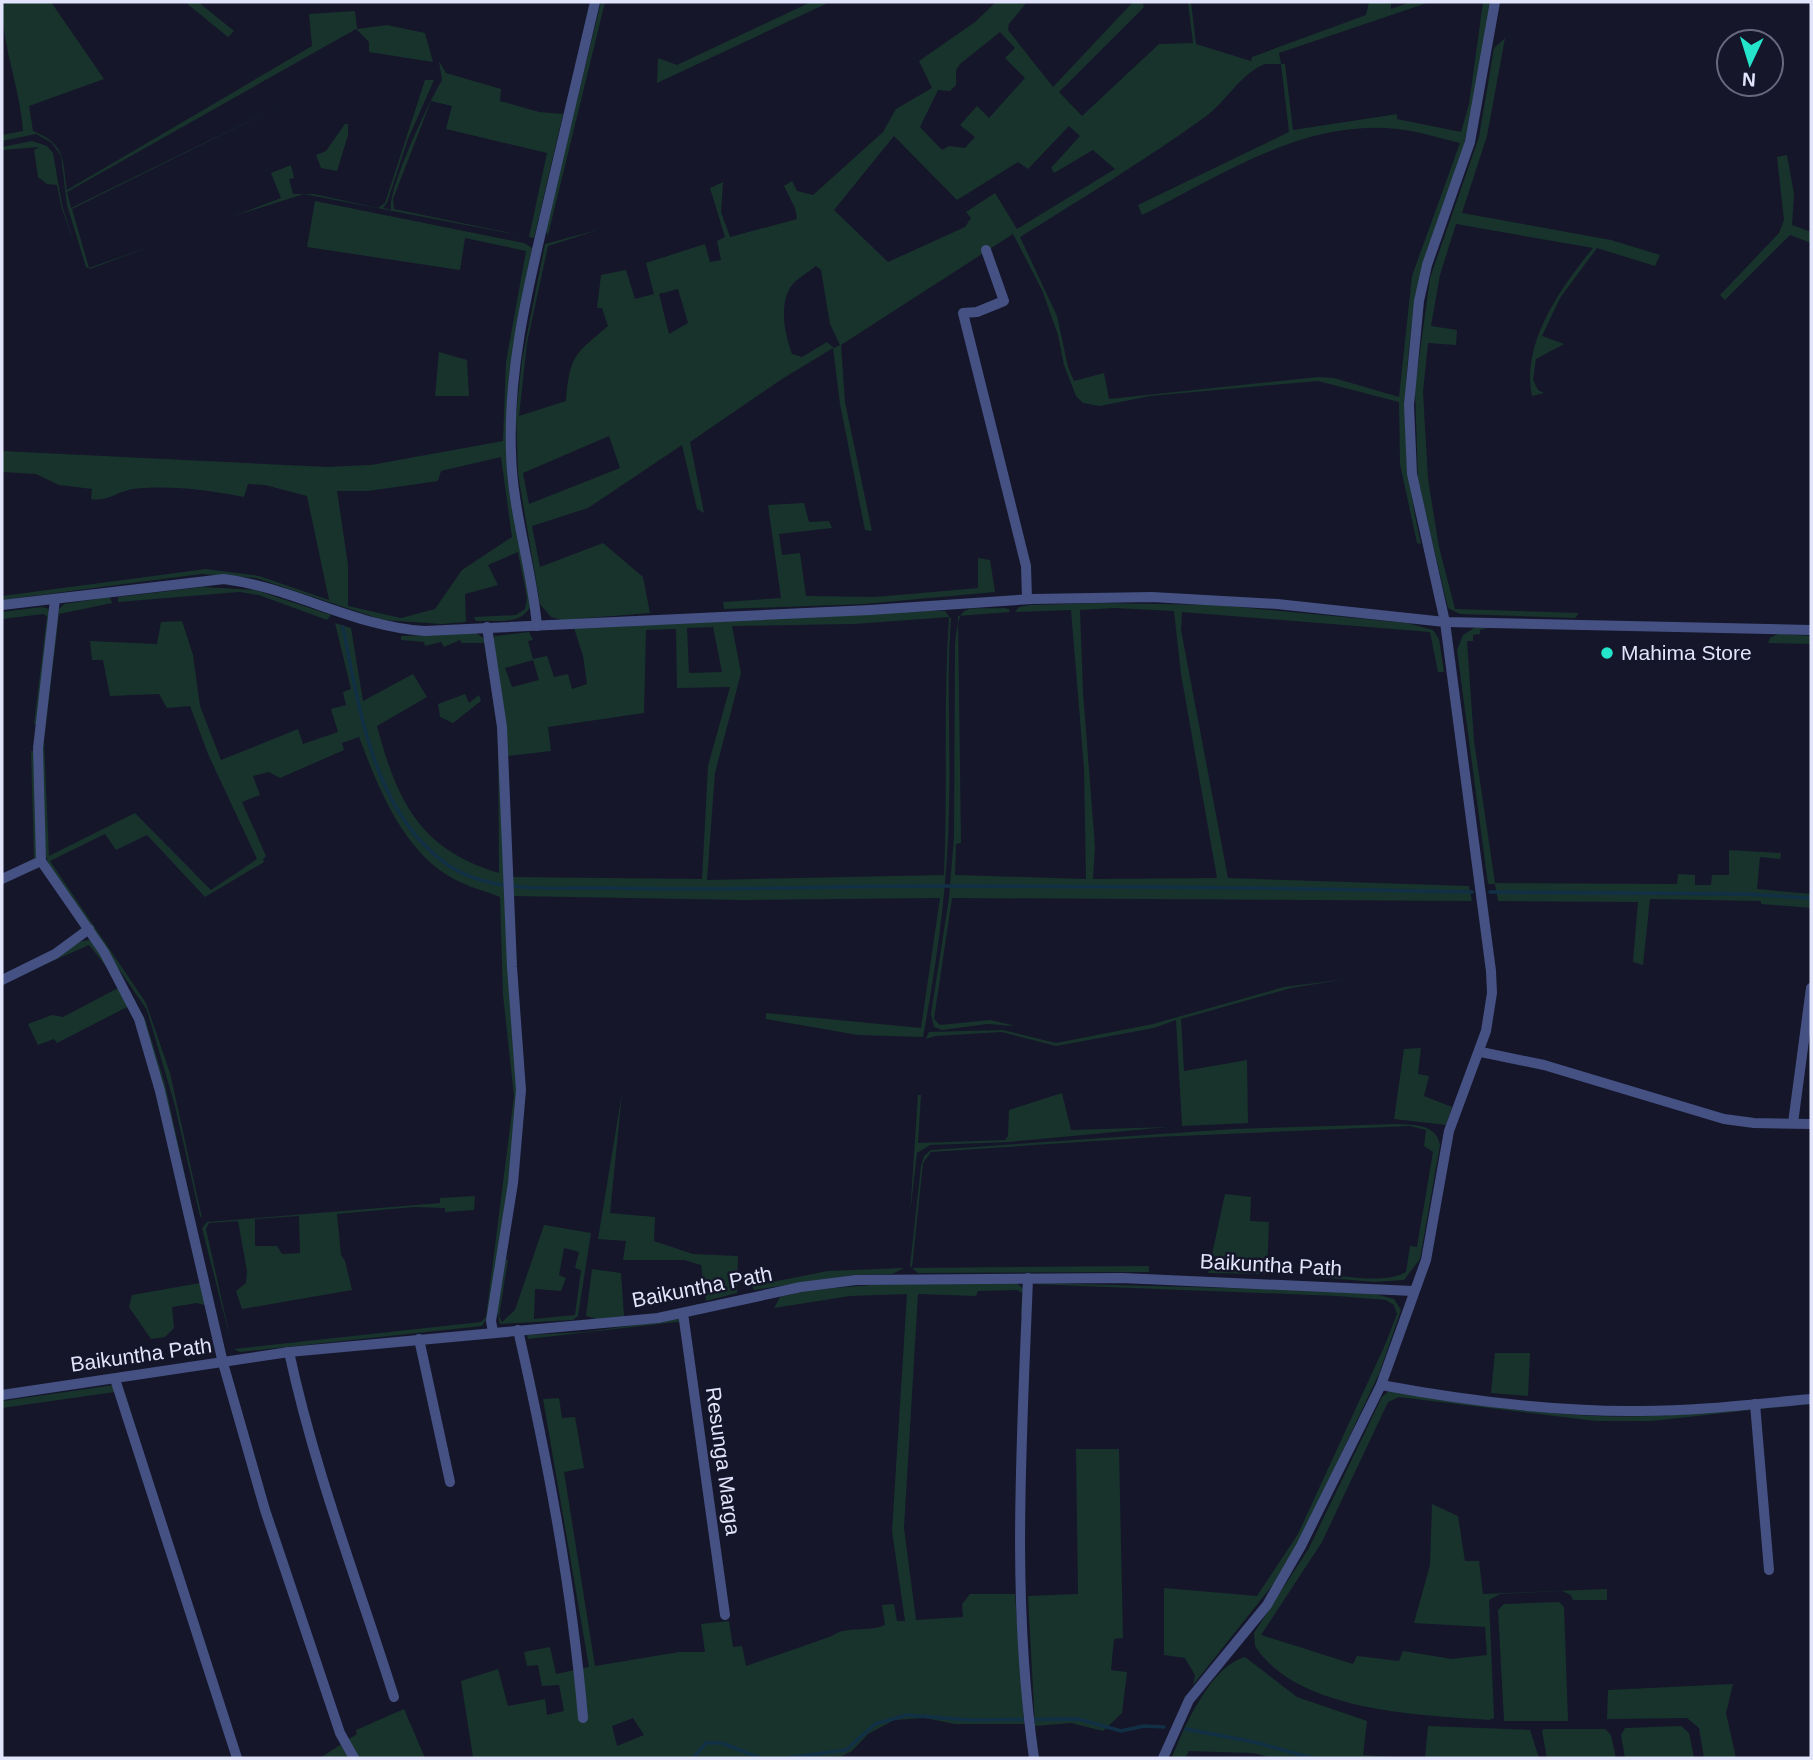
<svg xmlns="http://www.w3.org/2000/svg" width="1813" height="1760" font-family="Helvetica,sans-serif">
  <rect width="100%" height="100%" fill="#15162a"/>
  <g fill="#18332c" fill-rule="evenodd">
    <path d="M2,2H51L104,79L29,106L33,131C67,145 62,159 67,190L312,46L309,14L355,11L357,29L387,25L425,33L433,62L369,52V42L356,29L67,192L71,208L300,96L72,209L89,268L157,244L90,269L86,267L67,205L61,156L52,143L36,134L2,141V135L23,131C20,87 2,47 2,2Z"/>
    <polygon points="185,2 198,2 234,31 228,37"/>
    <polygon points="601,2 605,2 548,235 545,230"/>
    <polygon points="811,2 830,2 657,83 658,58 677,65"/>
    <path d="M996,2H1027L1009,24L1008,30L1053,87L1133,2H1142L1144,7L1059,92L1082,116L1159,44L1193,43L1188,2H1191L1196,44L1251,61L1252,57L1366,15L1369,2H1391V9L1411,2H1430L1279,53L1281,64H1285L1293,130L1397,114V119L1461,132L1469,104L1483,2H1491L1474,105L1463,148L1415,300C1402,389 1401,456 1421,544L1417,543L1400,464L1399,402L1318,381L1150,396L1100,406L1083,403L1076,396L1064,365L1058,335L1042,290L1013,234L841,345L845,402L872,531L865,530L840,404L833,348L782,379L690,442L704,513L697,509L682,445L588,508L532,526L540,567L603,543L643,577L650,613L562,620L551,617L540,604L518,474L516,415L522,360L545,244L601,229L548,246L527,343L519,416L566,401C570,355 574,355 608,326L602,308H597L601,275L626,270L635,299L654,294L646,263L705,244L710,262L721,260L717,241L725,237L710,188L723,182L721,212L730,237L797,219L795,208L784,186L792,181L797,191L813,195L883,132L896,109L932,88L919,61L975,22ZM1000,32L1015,48L1005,58L1025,78L989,118L977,106L960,125L975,137L965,148L949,146L942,150L920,127L938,90L950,91L956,85V70L960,64ZM1265,64H1281L1289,132L1138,205L1142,215C1222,175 1304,119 1397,129C1418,131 1439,138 1460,143L1412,276L1399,397L1334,378L1318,377L1109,399L1104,373L1074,381L1068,367L1057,316L1020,237C1083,198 1145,160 1205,117C1227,101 1240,74 1265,64ZM1069,126L1080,136L1051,168L1054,173L1093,150L1115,169L1017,229L995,193L966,212L971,218L965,227L888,262L834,210L894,136L957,200L1018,162L1028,169ZM816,266L821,270L830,324L840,345L834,348L827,342L802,357L792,354C785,335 779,307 790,288C795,279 809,272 816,266ZM678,289L688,323L669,334L659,294ZM609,436L620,468L529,504L523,473Z"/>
    <path d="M1505,38L1487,136L1462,213L1611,240L1660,255L1655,266L1597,248L1560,298L1542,336L1564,344L1536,359L1533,380L1538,390L1544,393L1532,396C1521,342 1561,288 1593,248L1456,224L1440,275L1431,326L1457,330L1456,345L1428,343L1423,392L1428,479L1439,547L1455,609L1579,613L1575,618L1460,614L1448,608L1418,481L1415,388L1430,278L1479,137L1494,48Z"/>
    <path d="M439,61L446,73L501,89L500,101L539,112L563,114L534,238L304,194L234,216L281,198L271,173L291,165L294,178L289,179L293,194H314L378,208L385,203L425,80H434L408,139L387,203L383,208L391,210C388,188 429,102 442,80ZM431,101L452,106L446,129L547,153L529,237L394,209L393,199Z"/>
    <polygon points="345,124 348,124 348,135 337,171 321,168 316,155 326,151"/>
    <polygon points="32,141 47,146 53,153 62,205 75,246 61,206 57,185 47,184 38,177 34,150 39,147 2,150 2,147"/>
    <polygon points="1787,155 1794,194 1792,225 1811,232 1811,243 1790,235 1725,300 1720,295 1779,233 1784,220 1777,157"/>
    <path d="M315,201L524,243L532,248L513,347L508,403L531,605C522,626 496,620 476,621L474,617L516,615L525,609L527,598L518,552L488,565L498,585L465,594L466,622L441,624L383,620L256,578L201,574L2,600V596L206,569L259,576L329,600L307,496L265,485L248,484L244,497C206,490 172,485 133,489C118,491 108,502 91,499L92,489L59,485L36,474L2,472V451L327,467L371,465L503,441L506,362L526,251L465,238L460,270L307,247ZM501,457L512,537L462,570L435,609L401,618L348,606V565L337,491H368L438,481L441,471Z"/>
    <polygon points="439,352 467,360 469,396 435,396"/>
    <polygon points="804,503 809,522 829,521 832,528 779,534 782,555 800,553 806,596 875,597 978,588 978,558 990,560 995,592 864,604 724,609 723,602 781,598 768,505"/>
    <polygon points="203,587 255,590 331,615 327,620 259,595 239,592 118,602 118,597"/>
    <path d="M110,597L112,603L59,614L44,741L49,856L135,813L211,890L257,859L208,754L190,706L167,708L159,694L110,696L103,660H92L90,641L157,644L161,622L182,621L193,655L200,706L221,760L298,729L303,744L338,732L331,709L346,705L343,692L351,689L335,623L351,628L363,701L413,674L427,697L377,726C397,801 420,850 499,873L498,730L484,643H462L460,640L444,647L441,642L425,646L424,642L401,640V636L476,633L485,639L500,731L504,874L511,1017L518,1078L511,1167L492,1297L489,1315L482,1326L240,1352L234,1349L481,1322L486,1317L514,1096L503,995L500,897C485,891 468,887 454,879C403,852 378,787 359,737L342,743L344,750L280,778L269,772L253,776L260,795L242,802L266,856L263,859L264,862L205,897L147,835L116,850L105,834L50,861L146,1003L170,1073L202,1218L200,1216L175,1106L147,1010L53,873C24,824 49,667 59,609L64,604Z"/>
    <path d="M1100,603L1218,605L1407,623L1433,630L1439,639L1444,672H1438L1430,632L1182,612L1181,630L1228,878L1469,886L1472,901L952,898L934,1019L940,1025L990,1020L1016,1026L987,1024L942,1030L934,1027L931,1014L949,898L954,837L955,645C960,600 962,610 1004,608L1009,609L1010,612L958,616L961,843L956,844L955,875L1086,879L1084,768L1071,610L1015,612L1019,607L1030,605ZM1114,608L1174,611L1181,674L1217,878L1093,879L1095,847L1083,692L1080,610Z"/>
    <polygon points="41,607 47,608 50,612 37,725 34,724 47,616 43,614 2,619 2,612"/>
    <path d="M926,611H945L951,619C946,682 951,744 949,807C948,883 937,962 923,1037L858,1035L766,1019V1013L921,1028L940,898L744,900L511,896L512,877L702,879L708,766L730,687L677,688L676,629L646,630L644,713L548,727L551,751L507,756L493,641L495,636L529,632L533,640L528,641L533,659L547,656L554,677L568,674L572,689L587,684L583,656L574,628ZM949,617C943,703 948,789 944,875L707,880L715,773L741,673L732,626L854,624ZM713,627L722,672L689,673L687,628ZM533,660L539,680L512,687L505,668Z"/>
    <polygon points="1474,628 1488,628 1480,630 1480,634 1473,635 1473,641 1467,641 1474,741 1495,883 1677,884 1678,874 1695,875 1695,885 1711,885 1712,875 1729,875 1729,850 1781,853 1780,859 1760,857 1757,889 1811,894 1811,908 1761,904 1761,901 1650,899 1643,965 1633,962 1638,902 1498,901 1495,884 1488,884 1457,650 1463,635"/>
    <polygon points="1778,634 1811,636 1811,644 1768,643 1770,638"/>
    <polygon points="465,694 469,703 479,695 481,701 453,723 440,717 438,704"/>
    <polygon points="31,751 36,751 37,857 2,876 34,858"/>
    <polygon points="90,940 122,981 145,1019 165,1084 207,1276 211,1307 197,1303 172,1307 174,1328 165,1337 151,1339 129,1307 132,1295 206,1282 161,1088 131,1005 57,1043 54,1039 38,1045 28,1024 52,1015 63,1017 122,986 89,945 7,981 82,941"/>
    <polygon points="1347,979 1291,988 1181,1019 1184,1071 1247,1060 1248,1123 1182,1126 1176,1020 1154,1028 1056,1046 1002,1032 935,1036 926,1039 929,1032 1003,1030 1056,1043 1153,1024 1284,987"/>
    <polygon points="1421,1048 1418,1074 1429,1076 1424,1096 1452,1107 1446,1125 1394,1119 1404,1049"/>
    <polygon points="622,1093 610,1213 655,1217 654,1241 693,1254 738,1256 737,1293 706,1301 701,1265 684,1260 623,1260 626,1241 598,1239"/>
    <polygon points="1062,1093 1071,1130 1168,1127 1009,1142 930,1145 917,1153 910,1214 918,1095 921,1095 918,1143 1005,1140 1008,1136 1009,1110"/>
    <path d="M1397,1124C1415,1125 1436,1124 1440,1145L1420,1259L1404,1280L1375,1282L1317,1277V1274C1342,1275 1384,1285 1406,1272L1410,1246L1417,1247L1433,1152L1424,1146L1426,1130L1410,1126L1156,1137L931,1152L923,1163L912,1268L1149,1266V1272L918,1273L910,1266L921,1166L924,1156L931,1150L1233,1129Z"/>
    <polygon points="1225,1194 1251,1197 1250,1221 1269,1222 1267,1274 1208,1273"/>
    <path d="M475,1196L474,1210L445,1212V1208L414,1207L337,1214L341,1255L345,1261L352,1290L242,1309L236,1291L246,1283L247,1271L238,1221L209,1223L206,1229L231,1342L202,1228L207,1222L440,1203V1198ZM299,1216L300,1253L282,1254L277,1246H255V1219Z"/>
    <path d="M544,1225L591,1233L578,1316L573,1320L500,1324L497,1311L506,1259L508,1260L499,1316L502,1322L515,1310ZM564,1248L579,1252L575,1268L581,1270L575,1315L534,1319L535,1289L561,1291L566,1278L559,1275Z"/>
    <polygon points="904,1268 892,1274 853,1275 754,1290 752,1286 828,1271"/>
    <polygon points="592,1269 621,1273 624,1316 597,1319 586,1316"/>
    <path d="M908,1282L1016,1283L1024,1289L1025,1314H1021L1022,1293L1017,1290L978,1291L976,1296L918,1294L904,1528L916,1620L963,1617L962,1604L970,1594H1015L1024,1724H955L925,1718L894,1720L868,1734L852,1751L842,1756L811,1758L473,1757L461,1681L498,1669L508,1706L545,1699L547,1715L564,1711L559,1685L542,1686L538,1665L527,1666L524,1652L550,1647L556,1674L589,1667L543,1399L559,1398L562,1418L575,1417L584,1468L564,1472L595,1666L679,1652H705L701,1624L729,1621L733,1647L742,1646L746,1666L832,1636C847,1625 867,1633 885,1625L882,1605L894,1604L897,1621H905L892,1531L907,1294L850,1296L774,1308L780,1297L810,1290ZM633,1718L644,1735L617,1746L612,1726Z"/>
    <polygon points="1042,1283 1367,1292 1394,1299 1401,1310 1379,1374 1300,1540 1279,1577 1193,1685 1195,1675 1185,1658 1164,1655 1164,1588 1257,1596 1298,1534 1385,1345 1397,1314 1394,1305 1386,1300 1338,1296 1032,1284"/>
    <polygon points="685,1318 685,1321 528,1339 527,1335 585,1332"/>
    <polygon points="1495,1353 1530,1353 1528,1396 1491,1393"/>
    <polygon points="114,1385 124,1391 141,1445 115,1392 2,1408 3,1401"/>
    <path d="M1389,1391C1458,1403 1528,1413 1597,1416C1667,1419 1737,1409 1806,1404L1652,1421H1596L1399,1397L1388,1402L1322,1542L1261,1635L1353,1664L1357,1656L1399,1661L1403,1651L1452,1659L1487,1655L1485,1627L1414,1623L1430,1565L1432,1504L1458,1516L1465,1561H1479L1483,1594L1607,1589V1600H1573L1571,1595L1562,1591L1500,1594L1489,1600L1494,1718L1489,1720C1420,1715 1297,1712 1255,1646L1254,1633L1309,1548L1382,1397Z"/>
    <polygon points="1076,1449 1119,1449 1123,1638 1114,1639 1111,1670 1127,1672 1122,1713 1103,1731 1071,1723 1035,1726 1028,1596 1078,1594"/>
    <polygon points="1559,1602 1564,1607 1568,1721 1504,1721 1498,1610 1504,1604"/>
    <path d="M1245,1657L1297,1697L1367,1721L1363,1755L1408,1758H1273L1253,1753L1189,1751L1185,1758H1172C1183,1728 1211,1666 1245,1657Z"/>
    <polygon points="1733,1684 1726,1713 1736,1758 1704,1758 1699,1728 1687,1718 1607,1719 1608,1690"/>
    <polygon points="404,1709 425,1758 320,1758 357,1734 356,1730"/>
    <polygon points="1428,1726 1530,1730 1539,1758 1425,1758"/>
    <polygon points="1681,1726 1689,1733 1694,1758 1625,1758 1621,1735 1625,1728"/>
    <polygon points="1544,1729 1605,1729 1611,1735 1616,1758 1547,1758 1542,1731"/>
  </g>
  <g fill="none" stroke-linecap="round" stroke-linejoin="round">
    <g stroke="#123045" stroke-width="3.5">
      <path d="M343,627C359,708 374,815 448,865C493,895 555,887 607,888C717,891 828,886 938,886C1116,886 1294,888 1472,892"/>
      <polyline points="1490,892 1745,894 1811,898"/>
      <polyline points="1186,1729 1254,1742 1312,1758"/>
      <polyline points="693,1758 706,1743 722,1743 760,1758"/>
      <polyline points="786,1758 846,1750 875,1724 907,1715 968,1720 1078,1719 1121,1731 1144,1726 1164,1727"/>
    </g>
    <g stroke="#455183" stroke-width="10">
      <polyline points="986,250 1004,301 977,312 963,313 1026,566 1027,599"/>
      <polyline points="55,599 38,748 41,861 104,952 139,1019 160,1091 223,1363 265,1510 340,1733 354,1758"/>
      <path d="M2,605L224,579C294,588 355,627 425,631L870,610L1032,599L1152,597L1277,604L1445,622L1811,630"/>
      <path d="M537,626C532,568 512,510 511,452C508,371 527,292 545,215C561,144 578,73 595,2"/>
      <polyline points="487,627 502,727 512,967 521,1090 513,1183 491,1321 493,1332"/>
      <polyline points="2,879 41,861"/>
      <polyline points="2,980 55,954 89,929"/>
      <polyline points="1481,1052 1544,1065 1724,1119 1754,1123 1811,1124"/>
      <polyline points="1793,1123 1811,988"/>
      <path d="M1028,1278C1022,1438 1011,1599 1034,1758"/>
      <polyline points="683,1313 725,1615"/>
      <path d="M518,1330C547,1458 572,1587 583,1718"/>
      <polyline points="419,1339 450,1482"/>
      <path d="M289,1352C315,1472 357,1580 394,1697"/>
      <polyline points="115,1379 237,1758"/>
      <path d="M1381,1385C1467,1401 1554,1412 1641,1411C1698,1411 1755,1404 1811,1399"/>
      <polyline points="2,1395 289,1352 658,1318 801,1287 856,1280 1122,1278 1413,1291"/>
      <polyline points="1755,1404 1769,1570"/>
      <polyline points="1163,1758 1189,1700 1267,1605 1301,1546 1381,1385 1426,1260 1449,1131 1486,1031 1492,993 1491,971 1445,622 1412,474 1409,405 1419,301 1427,265 1470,142 1495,2"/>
    </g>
  </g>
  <circle fill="#24e4cc" stroke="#15162a" stroke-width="2.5" cx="1607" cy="653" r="7"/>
  <g text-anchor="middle" stroke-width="5" stroke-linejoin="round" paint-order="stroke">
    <g font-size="21" fill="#e1e4fb" stroke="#15162a" text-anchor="start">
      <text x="1621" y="660">Mahima Store</text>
    </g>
    <g font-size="21" fill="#e1e4fb" stroke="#15162a">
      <text transform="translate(1271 1265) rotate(3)" y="7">Baikuntha Path</text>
      <text transform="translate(702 1287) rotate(-11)" y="7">Baikuntha Path</text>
      <text transform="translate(141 1355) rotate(-8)" y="7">Baikuntha Path</text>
      <text transform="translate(723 1461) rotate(82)" y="7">Resunga Marga</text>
    </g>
  </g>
  <rect width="1813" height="1760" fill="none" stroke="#e1e4fb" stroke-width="7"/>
  <g transform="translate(1750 63) rotate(184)"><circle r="33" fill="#15162a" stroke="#67687e" stroke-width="2"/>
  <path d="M0-5L12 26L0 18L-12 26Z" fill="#24e4cc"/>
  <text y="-10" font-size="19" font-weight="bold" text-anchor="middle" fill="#e1e4fb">N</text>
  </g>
</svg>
